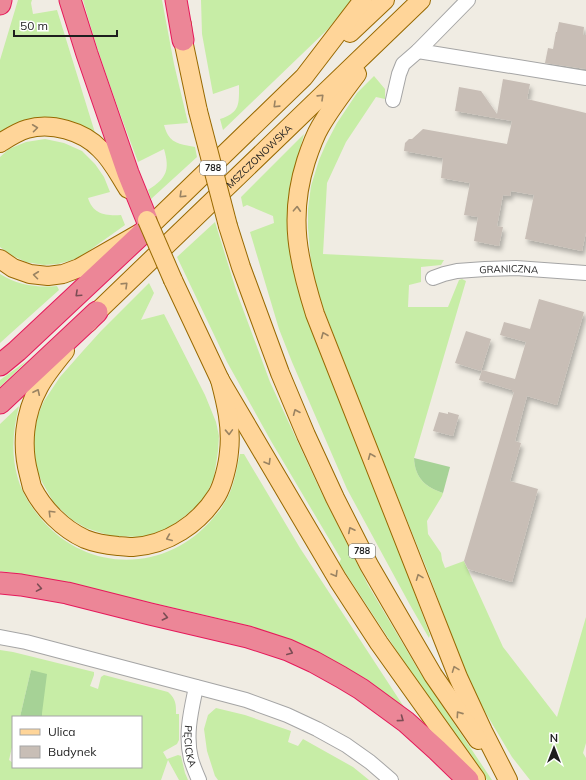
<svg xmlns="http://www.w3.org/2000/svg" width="586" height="780" font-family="Mulish,sans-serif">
  <defs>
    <filter id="shadow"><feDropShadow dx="2.5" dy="4.5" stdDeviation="2" flood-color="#0004"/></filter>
  </defs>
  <rect width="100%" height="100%" fill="#f0ece3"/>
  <g fill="#c7eda6" fill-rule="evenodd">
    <polygon points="18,0 32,0 31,3 33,14 57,10 96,136 27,121 15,124 0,133 0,60"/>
    <path d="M83,0H162L174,64L188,123L164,125C165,128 166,132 168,135C173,144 185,145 195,147L197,157L151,199L148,190C167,178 170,170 164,149L138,162C118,108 98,55 83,0Z"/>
    <path d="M201,0H352L327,30L223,130L220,119C240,112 239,105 239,85L213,94L202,34Z"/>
    <path d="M374,76L385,89V99L376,97L346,142L327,183L323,254L444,260L441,265L421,267V282L409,285L408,307H448L459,280L462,279L466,281L414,458C415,478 425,487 443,493L442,496L427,521L428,534L441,553L442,560L445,568L464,561L503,647L557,717L586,617V743L583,753L586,758V780H530L512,757L484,710L471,687L426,567L363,412L323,307L316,285L311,264L308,228V209L311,186L319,160L326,144L337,123L357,93Z"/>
    <polygon points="304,134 293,175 288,204 287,233 291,260 297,287 309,321 387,518 430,635 429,638 410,605 347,489 292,362 279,329 250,232 274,223 273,216 247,205 243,207 241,197"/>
    <path d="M45,139L64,143L82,151L95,164L104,177L110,192L88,198C93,214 105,216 121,215L125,225L83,255L72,260L58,264L44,265L26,262L13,256L0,247V157L9,149L26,142Z"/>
    <polygon points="215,222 237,293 270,382 320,490 368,585 419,671 492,780 487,780 445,719 414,677 339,563 341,559 271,441 227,362 177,257"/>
    <path d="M0,274C17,285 38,288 57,286L59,290L11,333L0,343Z"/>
    <polygon points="149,283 154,293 141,320 164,314 205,395 216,422 219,436 218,451 214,477 208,491 200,503 186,515 169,528 143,537 111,536 86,528 71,519 54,503 42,482 36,468 34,458 33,441 38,415 44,401 60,377 82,352 101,331"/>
    <polygon points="28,360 0,387 0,380"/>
    <path d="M19,406C13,430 11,452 17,475C21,492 31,507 42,520C89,574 168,573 214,517C217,513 221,510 223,505C234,490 236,471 240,454H244L300,548L406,710L368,680L322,655L291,640L254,627L209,616L85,587L28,575L0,571V424Z"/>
    <path d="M0,650L13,652L94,672V675L90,686L98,689L101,677L104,675L168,692C176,699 176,704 176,714H179V740L177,744L163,752L167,759L178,755L181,756L185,773L188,780H179L168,760L161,780H0ZM31,670L42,717H141V767H32L21,768L13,767V763L9,760L13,743V717H20Z"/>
    <polygon points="216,708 245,715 291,731 288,742 298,746 303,739 353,767 369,780 218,780 215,776 207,751 204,729 208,715"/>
  </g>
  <g fill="#a6d296">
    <path d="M414,458L450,467L443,493C425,487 415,478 414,458Z"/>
    <polygon points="31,670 47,674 42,713 42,717 20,717"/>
  </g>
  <g fill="#c8beb6" filter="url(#shadow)">
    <polygon points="559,22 584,27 583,35 586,35 586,69 545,63 548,48 553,49 556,32 557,32"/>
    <polygon points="503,79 530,84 527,99 586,113 586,232 582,251 525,239 534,195 511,191 510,196 503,195 497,226 503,227 499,246 474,241 478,217 464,215 470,183 441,178 443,158 404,151 405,143 409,139 412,139 423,129 507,144 512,121 455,111 459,87 481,91 497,114"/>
    <polygon points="539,299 584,312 557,405 527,396 515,441 521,443 510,481 538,489 512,582 468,569 464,561 514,392 512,392 512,390 479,380 482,370 515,379 526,342 500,335 504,322 530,329"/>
    <polygon points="466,331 491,339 481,371 455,363"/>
    <polygon points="439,412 448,414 448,412 459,415 453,436 433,431"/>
  </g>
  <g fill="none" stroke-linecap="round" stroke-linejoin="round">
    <defs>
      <g id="minor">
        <polyline points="418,51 586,78"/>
        <polyline points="393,100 399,74 403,64 418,51 468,0"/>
        <path id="s1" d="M433,278L444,274L457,271L485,269L516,268L586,273"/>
        <polyline points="0,637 26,642 246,700 287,715 317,729 346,745 370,762 391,780"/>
        <path id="s2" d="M196,687C191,711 185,735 191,759C193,766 196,773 199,780"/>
      </g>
      <g id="major">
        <polyline points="182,25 183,40 198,111"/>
        <polyline points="350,33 385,0"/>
        <path d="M357,74C344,91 331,108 320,127C314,137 310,149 306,161C288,217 298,260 315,314L458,677L483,731L508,780"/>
        <path d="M0,143C8,138 17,132 27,129C51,122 83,131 100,149C112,160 119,175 128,189"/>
        <polyline points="228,226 241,267 280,373 306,435 335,498 369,565 433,675 478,740"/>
        <polyline points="0,259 13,268 30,274 48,276 63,274 79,268 147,229 304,77 363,0"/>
        <polyline points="173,280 220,380 338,580 379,643 476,779"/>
        <path id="s3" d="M88,323L97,312L421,0"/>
        <path d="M65,351C56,362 46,374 39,387C24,414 21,446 29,475C30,479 31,483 32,487C43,509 63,529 85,539C95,543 107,545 118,546C122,546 128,547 133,547C167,545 199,524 217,495C223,485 228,464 229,452C232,427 226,403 220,380"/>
      </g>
      <g id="highway">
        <polyline points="70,0 87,54 128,173 147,220"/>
        <polyline points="176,0 183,40"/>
        <polyline points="0,4 1,0"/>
        <polyline points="0,365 17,351 147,229"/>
        <polyline points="0,403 97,312"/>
        <polyline points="0,583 21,585 67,593 150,614 248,637 288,650 314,662 341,677 361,689 406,722 437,750 468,780"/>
      </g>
    </defs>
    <use href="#minor" stroke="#a5a5a5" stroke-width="16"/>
    <use href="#major" stroke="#986900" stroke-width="20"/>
    <use href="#highway" stroke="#e5195a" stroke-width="23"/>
    <use href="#minor" stroke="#fff" stroke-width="14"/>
    <use href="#major" stroke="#ffd599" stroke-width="18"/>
    <use href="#highway" stroke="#ec8697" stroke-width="21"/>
    <defs>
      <g id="major-bridge">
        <polyline points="198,111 228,226"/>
        <polyline points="147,220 173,280"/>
      </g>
    </defs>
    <use href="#major-bridge" stroke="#986900" stroke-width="20" stroke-linecap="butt"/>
    <use href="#major-bridge" stroke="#ffd599" stroke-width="18"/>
  </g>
  <defs><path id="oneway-chevron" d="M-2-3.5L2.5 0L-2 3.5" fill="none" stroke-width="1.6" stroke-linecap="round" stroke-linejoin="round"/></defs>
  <g stroke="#9a8362">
    <use href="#oneway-chevron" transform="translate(321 97) rotate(-44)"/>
    <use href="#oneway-chevron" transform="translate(276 105) rotate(136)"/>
    <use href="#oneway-chevron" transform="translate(35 128) rotate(-7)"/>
    <use href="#oneway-chevron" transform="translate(182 195) rotate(136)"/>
    <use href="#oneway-chevron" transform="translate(297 209) rotate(-87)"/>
    <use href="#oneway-chevron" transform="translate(36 275) rotate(-173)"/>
    <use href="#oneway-chevron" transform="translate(125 285) rotate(-44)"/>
    <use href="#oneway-chevron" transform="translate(324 335) rotate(-112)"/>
    <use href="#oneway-chevron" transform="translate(37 392) rotate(-65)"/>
    <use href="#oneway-chevron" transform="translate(296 412) rotate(-113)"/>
    <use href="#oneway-chevron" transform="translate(229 432) rotate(88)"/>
    <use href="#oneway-chevron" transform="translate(371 456) rotate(-112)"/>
    <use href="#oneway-chevron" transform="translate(268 462) rotate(59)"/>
    <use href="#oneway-chevron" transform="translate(51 513) rotate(-135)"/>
    <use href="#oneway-chevron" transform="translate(351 530) rotate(-117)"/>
    <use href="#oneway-chevron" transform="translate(169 538) rotate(157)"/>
    <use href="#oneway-chevron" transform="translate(335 574) rotate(59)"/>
    <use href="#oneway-chevron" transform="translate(419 577) rotate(-111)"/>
    <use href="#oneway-chevron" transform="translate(455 669) rotate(-111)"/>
    <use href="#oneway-chevron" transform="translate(459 714) rotate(-125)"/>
  </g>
  <g stroke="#7b4d54">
    <use href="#oneway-chevron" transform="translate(78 294) rotate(137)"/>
    <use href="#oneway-chevron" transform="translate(39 588) rotate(10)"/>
    <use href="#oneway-chevron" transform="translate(165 617) rotate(13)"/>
    <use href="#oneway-chevron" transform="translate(290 652) rotate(23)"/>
    <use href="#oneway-chevron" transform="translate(401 719) rotate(36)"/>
  </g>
  <g text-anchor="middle" stroke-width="3" stroke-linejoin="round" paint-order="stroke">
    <g fill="#fff" stroke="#626262" stroke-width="1">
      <rect x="200" y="161" width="26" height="14" rx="3"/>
      <rect x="349" y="544" width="26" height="14" rx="3"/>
    </g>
    <g font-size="9" font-weight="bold" fill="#1e1e1e">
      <text x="213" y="171">788</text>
      <text x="362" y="554">788</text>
    </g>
    <g font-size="10" fill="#1e1e1e" stroke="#fff">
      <text dy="4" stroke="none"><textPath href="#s3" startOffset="239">MSZCZONOWSKA</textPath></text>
      <text dy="4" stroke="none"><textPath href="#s1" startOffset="77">GRANICZNA</textPath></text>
      <text dy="4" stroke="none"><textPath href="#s2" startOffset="60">PĘCICKA</textPath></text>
    </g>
  </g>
  <rect x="12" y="716" width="130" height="52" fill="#ffffff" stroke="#a5a5a5"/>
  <rect x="20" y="729" width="20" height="6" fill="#ffd599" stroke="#a5a5a5"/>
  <text x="48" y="736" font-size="12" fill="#1e1e1e">Ulica</text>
  <rect x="20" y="746" width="20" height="12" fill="#c8beb6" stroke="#a5a5a5"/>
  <text x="48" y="756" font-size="12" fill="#1e1e1e">Budynek</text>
  <g transform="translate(554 748)" stroke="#ffffff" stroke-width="3" paint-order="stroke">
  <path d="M0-3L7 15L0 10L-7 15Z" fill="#1e1e1e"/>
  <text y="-6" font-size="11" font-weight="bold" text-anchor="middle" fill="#1e1e1e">N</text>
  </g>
  <path d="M14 30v6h103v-6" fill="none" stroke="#1e1e1e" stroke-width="2"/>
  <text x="20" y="30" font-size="12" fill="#1e1e1e" stroke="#ffffff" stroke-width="3" paint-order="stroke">50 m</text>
</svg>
